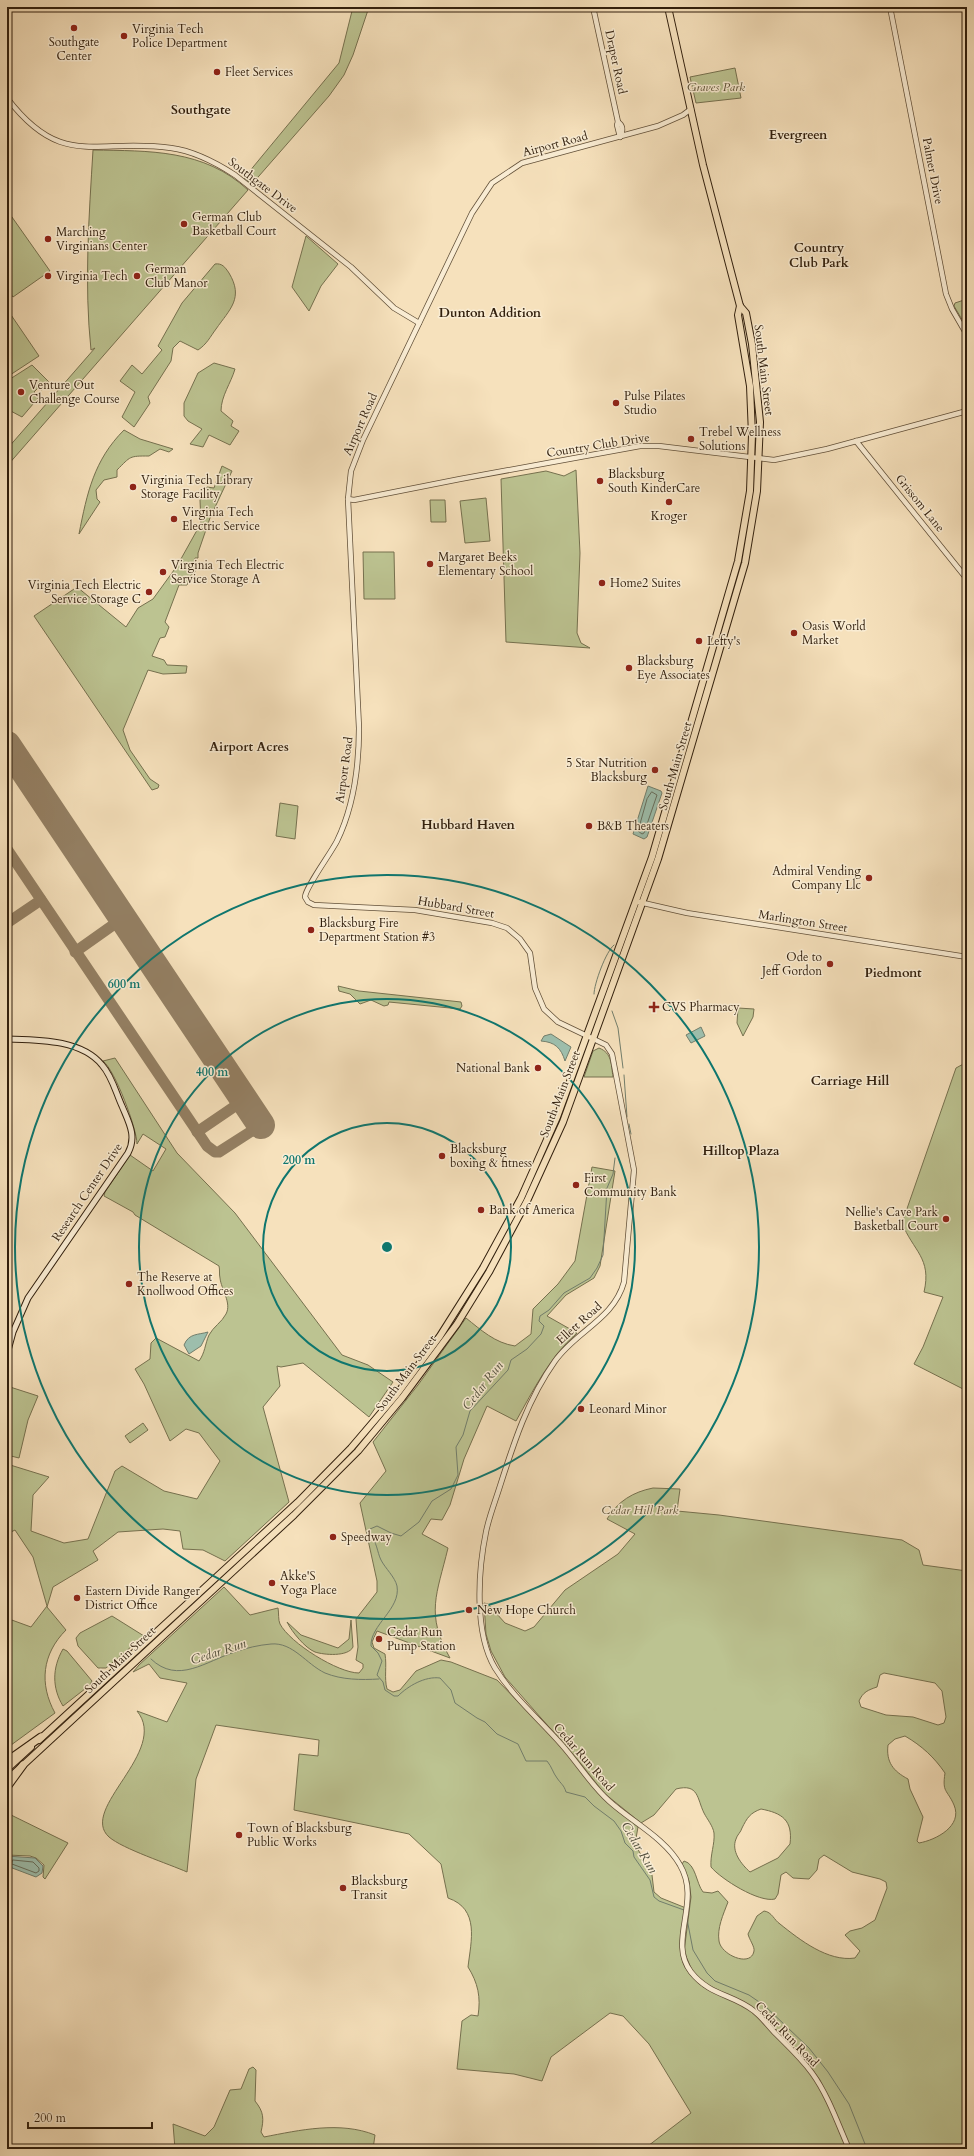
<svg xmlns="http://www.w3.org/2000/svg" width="974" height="2156" font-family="Cardo,serif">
  <rect width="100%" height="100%" fill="#f6e1bc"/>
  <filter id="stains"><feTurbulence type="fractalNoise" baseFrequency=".005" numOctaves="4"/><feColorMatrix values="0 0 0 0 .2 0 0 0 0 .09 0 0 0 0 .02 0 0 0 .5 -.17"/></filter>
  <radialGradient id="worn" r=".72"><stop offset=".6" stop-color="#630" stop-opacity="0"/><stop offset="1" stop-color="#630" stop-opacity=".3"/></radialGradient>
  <g fill="#bcc391" stroke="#76714f" fill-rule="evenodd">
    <polygon points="353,7 369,7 353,55 344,75 329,96 252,184 244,178 339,63"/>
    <polygon points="735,68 741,98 696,103 690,77"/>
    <path d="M93,150C149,151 204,149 248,190L7,466V449L95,348L91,350C84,284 89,216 93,150Z"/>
    <polygon points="7,210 50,271 13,297 7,289"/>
    <polygon points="306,236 338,264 321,286 309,311 292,287"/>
    <path d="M215,264C222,263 225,267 229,273C244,298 230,309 216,329C210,337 207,344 198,350L180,341L173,348L171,361L148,397L150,403L134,427L122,417L135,392L120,381L132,365L142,374L162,350L158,346L182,303Z"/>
    <polygon points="967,299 967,328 954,306 955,303"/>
    <polygon points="7,309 39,356 7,377"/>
    <path d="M214,363L235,369C231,383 221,396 221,411L233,421L231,426L239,431L230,445L209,435L203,447L190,444L202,429L188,421L184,416V403L198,373Z"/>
    <polygon points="32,365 49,382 42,390 38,388 34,392 39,397 22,417 7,409 7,381"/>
    <path d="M124,430L140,439L173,449L169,452L160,449L149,456C129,456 131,456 117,470V477L104,480L96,490L97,499L100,502L79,534C87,493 94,460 124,430Z"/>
    <polygon points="222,466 232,471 210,518 198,553 198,558 195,558 195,572 190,576 187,585 179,585 165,622 169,627 165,637 160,638 152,656 164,660 167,665 187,666 186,673 163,674 148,670 123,730 130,750 150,779 159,785 158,788 152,790 34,616 77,587 126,627 138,608 153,599 177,566 201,523 200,500 207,487 214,488"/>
    <polygon points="576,470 580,553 577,633 581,643 590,648 506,642 501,479 546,471 564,476"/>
    <polygon points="486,498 490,541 465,543 460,501"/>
    <polygon points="430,500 445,500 446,522 431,522"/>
    <polygon points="363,552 394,552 395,599 364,599"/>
    <polygon points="280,803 298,806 295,839 276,836"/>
    <polygon points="338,986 359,991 461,1002 462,1006 460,1009 389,1002 388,1005 384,1006 371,1000 360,1004 350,994 339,991"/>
    <polygon points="738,1008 754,1009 753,1017 743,1036 737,1023"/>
    <path d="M599,1048C612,1053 611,1064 613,1077H584L593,1051Z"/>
    <path d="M115,1058L177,1153L235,1213L342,1355L368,1365L393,1382L369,1417L303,1363L281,1367L277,1366L280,1386L263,1407L289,1502L225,1561L203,1550L183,1549L180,1531L163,1529L118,1532L93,1551L98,1560L53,1587L47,1607L66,1630C42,1654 39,1684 55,1713L7,1748L9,1619L31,1627L47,1606L33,1557L15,1530L7,1534V1464L49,1477L33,1495L31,1531L64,1543L88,1539L115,1471L122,1466L164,1491L197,1499L220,1461L199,1433L186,1429L170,1441L144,1384L135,1369L150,1359L151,1343L156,1338L199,1361C205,1353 205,1344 209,1335C213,1327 222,1322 226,1314C232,1303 221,1289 220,1278C219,1274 220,1270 219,1266L135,1215L133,1212L104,1196L105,1192L130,1155L153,1171L166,1149L143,1134L137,1144C137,1129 115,1070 103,1061Z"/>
    <path d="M967,1062V1240L965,1244L967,1245V1391L914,1364L923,1347L943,1297L924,1292C932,1258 913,1251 902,1223L956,1068Z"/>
    <path d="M592,1167L615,1171L600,1266L594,1278L566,1295L547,1316L577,1333C549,1358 534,1389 516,1421L487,1406L464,1459L450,1505L442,1520L431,1519L422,1534L448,1548C437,1594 425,1614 450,1658L377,1631L372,1642L374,1648L385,1654C387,1666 384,1678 387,1689L393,1692L400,1690L416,1671L441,1660L451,1662L497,1680L560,1745L602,1797L638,1827L635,1844L652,1875L654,1892L661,1898L686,1908C683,1927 676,1949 685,1967C701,1996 731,1995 753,2012C772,2029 799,2056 813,2077C828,2099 836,2125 847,2149H644L691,2113L649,2044L623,2016L610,2013L551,2057L542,2081L514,2074L457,2069L462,2021L471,2015L478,2016C481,1997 478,1983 468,1967C471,1941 480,1909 448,1898L441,1864L409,1834L294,1810L299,1754L318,1756L319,1740L216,1725L196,1779L187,1872C169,1864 123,1849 109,1837C78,1809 170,1751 137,1711L167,1722L187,1683L160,1678L149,1664L133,1672L139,1665L224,1587L250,1615L278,1608C279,1613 278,1620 280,1624C290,1643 338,1673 359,1673L363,1668V1664L356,1660L358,1647L356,1619L377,1592V1581L360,1503L386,1471L373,1442L418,1385L466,1318C481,1330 495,1343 515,1346L531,1334L533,1309L558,1284L575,1261Z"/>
    <polygon points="7,1386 38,1396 28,1420 19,1458 7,1455"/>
    <polygon points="143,1423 148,1430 130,1443 125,1436"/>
    <path d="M653,1488L680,1489L677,1511L719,1515L902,1540L919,1550L923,1565L967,1571V2149H851L820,2080L803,2057L757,2010L704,1983L692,1970L684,1952L691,1897L689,1881L682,1864L684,1861C696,1864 696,1883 703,1892L712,1893L718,1891L728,1902C723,1915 717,1928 719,1941C721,1955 751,1968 754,1951C755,1947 749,1939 748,1934L757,1916L764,1911C772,1912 774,1920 780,1924C800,1940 828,1962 855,1958L860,1951L845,1935L850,1931L862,1928L875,1920L887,1888L886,1882L880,1879L852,1872L824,1855L819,1859L817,1870L809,1879L793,1878L786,1872L781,1875L778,1894L775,1899C759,1903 721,1879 711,1867C710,1855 715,1844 714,1833C713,1826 707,1819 704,1813C697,1799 699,1783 676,1789L654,1815L641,1823L604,1793L577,1759L505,1677L491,1651L486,1634L484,1603L488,1604L505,1623L525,1631L534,1627L565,1590L618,1554L635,1534L607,1519C618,1501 633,1492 653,1488ZM884,1673L935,1683L942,1691L946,1717L944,1723L938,1725L913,1717L886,1715L861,1707L859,1701C863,1692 868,1690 877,1687L880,1675ZM905,1736C922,1746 934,1757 945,1773C942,1793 947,1789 954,1805C963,1826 936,1840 919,1843L917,1841L923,1817L910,1789L908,1779C893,1771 886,1762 888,1745L895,1739ZM761,1809C782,1813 793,1820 790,1844L778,1858L750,1872C741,1864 731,1851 736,1839C737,1835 741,1832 742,1828C747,1818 750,1813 761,1809Z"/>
    <polygon points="112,1616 144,1636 106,1668 98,1668 78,1646 76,1638 80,1633"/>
    <path d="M351,1620L353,1647C348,1657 324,1655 315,1652C305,1648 292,1632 287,1622L301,1635L338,1648L349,1639Z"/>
    <path d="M63,1649L67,1651L92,1681L90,1685L63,1706C52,1688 52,1668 63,1649Z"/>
    <polygon points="7,1813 68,1843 45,1879 43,1877 44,1865 36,1858 30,1856 7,1855"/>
    <path d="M253,2067L256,2070L255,2101C264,2112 264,2119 261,2132L264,2137C300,2130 340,2121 375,2135L373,2149H175L173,2124L205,2136L214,2127L230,2090L241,2089L249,2069Z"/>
  </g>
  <g fill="#9dbeac" stroke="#727e6c">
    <polygon points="648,786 661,791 662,793 647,837 644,839 633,834"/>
    <polygon points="701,1027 705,1036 691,1043 686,1035"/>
    <path d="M551,1034L571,1047L565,1061C561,1048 555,1042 541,1041L544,1036Z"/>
    <path d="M208,1332L201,1346L189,1354L184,1345C189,1333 198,1335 208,1332Z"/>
    <polygon points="7,1856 35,1858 43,1866 42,1873 36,1877 7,1866"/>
  </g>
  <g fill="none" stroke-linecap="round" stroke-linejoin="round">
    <g stroke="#676e5c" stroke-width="1">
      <polygon points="652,792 657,795 644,833 642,834 638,831 647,799"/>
      <polygon points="13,1860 33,1862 39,1868 39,1871 36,1873 12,1864"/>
    </g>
    <g stroke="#727e6c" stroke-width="1">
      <path d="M594,994C594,984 606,951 614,945"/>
      <polyline points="612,1011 618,1028 623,1068"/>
      <polyline points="624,1075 627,1117"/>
      <polyline points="629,1124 631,1134"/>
      <path d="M615,1158L613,1174L607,1188L603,1255L597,1268L590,1278L564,1293L549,1310L540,1316L539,1321L544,1326L541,1334L527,1349L511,1360L508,1370L470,1411L463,1435L456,1447L458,1475L451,1489L432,1501L419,1522L401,1536L391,1533L377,1526L370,1529V1536C377,1541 377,1552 381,1560C385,1568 395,1577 397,1586C401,1609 370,1625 371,1646L378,1653L382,1661L377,1675L383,1682L385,1690L394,1696H398C408,1686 425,1676 440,1678L451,1690L455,1703L477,1718L485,1722L497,1734L518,1744L526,1761H547C552,1767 553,1773 557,1778C561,1784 564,1785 566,1792L585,1797L594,1806L614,1821L621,1831L625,1843L633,1851L634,1857L650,1880L654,1897L659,1901L684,1910"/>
      <path d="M151,1659C178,1685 206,1661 235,1652C246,1648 259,1645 271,1644C293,1642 306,1664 325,1673C342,1680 361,1680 379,1679"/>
      <polyline points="687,1919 693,1950 707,1973 715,1981 749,1995 765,2006 809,2048 828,2072 849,2104 867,2149"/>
    </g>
    <g stroke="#948064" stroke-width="11">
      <polyline points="7,849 207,1146 215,1152 219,1152 261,1125"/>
      <polyline points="7,923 41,900"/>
      <polyline points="75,952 123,918"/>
      <polyline points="197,1132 244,1100"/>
    </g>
    <polyline stroke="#948064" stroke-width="28" points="7,745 261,1125"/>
    <defs>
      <g id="tertiary">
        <path d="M593,7L618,122C624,126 623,131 620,137"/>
        <polyline points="890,7 946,294 952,309 967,335"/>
        <path d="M7,98C63,171 96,137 171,148C194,151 215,162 235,175L351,267L394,308L419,323"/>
        <path d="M691,109L683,115L658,126L522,163L492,183L472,213L363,440L351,471L348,499L359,728C359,766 354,806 337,841C331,853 305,888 305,897L308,902L314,905L415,910L492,923L507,928L520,939L530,953L535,988L544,1009L558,1022L606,1045L612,1054L634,1170L624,1282C614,1319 576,1331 555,1361C528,1399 514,1442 500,1486C495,1502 489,1517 486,1532C478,1571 474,1633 495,1668C513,1697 539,1719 561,1744C578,1763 591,1785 609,1801C632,1822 665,1838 680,1865C702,1902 667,1941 691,1972C710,1996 733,1994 754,2011C762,2017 768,2026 776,2034C788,2046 801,2058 812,2073C828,2095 838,2124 849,2149"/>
        <polyline points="618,122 617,125 620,137"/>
        <polyline points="856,441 967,579"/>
        <polyline points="348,499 354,500 460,479 640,446 659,446 774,460 827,449 967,411"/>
        <polyline points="639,902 687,913 967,957"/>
      </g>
      <path id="secondary" d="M7,1039C37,1040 81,1039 102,1065C112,1076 116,1093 122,1106C129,1123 137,1136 128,1153L28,1298L13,1332L7,1354"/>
      <g id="primary">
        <polyline points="39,1740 298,1502 351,1448 397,1394 440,1336 483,1268 521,1198 557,1117 652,857 738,561 750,491 752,435 750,386 738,315 740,306"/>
        <polyline points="7,1769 31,1747"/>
        <polyline points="7,1780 294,1515 358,1451 402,1398 457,1324 489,1272 527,1201 563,1122 658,859 745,563 757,491 760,422 752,344 746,313 740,306 703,165 668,7"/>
      </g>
      <g id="motorway">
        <polyline points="7,1761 41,1737"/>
        <polyline points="7,1787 23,1765"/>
      </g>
    </defs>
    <use href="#tertiary" stroke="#625039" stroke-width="6"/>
    <use href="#secondary" stroke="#311f0d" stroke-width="7"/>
    <use href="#primary" stroke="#311f0d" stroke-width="8"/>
    <use href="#motorway" stroke="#311f0d" stroke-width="9"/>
    <use href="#tertiary" stroke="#f9ecd3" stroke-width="4.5"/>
    <use href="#secondary" stroke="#f9ecd3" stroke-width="5"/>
    <use href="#primary" stroke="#f6e1bc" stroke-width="6"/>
    <use href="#motorway" stroke="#f6e1bc" stroke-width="7"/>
  </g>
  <g fill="none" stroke="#0f766e" stroke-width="2">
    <circle cx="387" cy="1247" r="124"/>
    <circle cx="387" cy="1247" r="248"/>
    <circle cx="387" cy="1247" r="372"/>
  </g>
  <g fill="#8f2418" stroke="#f9ecd3" stroke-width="1.5">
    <circle cx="74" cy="28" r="4"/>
    <circle cx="124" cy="36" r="4"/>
    <circle cx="217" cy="72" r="4"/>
    <circle cx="184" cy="224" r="4"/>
    <circle cx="48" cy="239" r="4"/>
    <circle cx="48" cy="276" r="4"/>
    <circle cx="137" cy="276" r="4"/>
    <circle cx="21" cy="392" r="4"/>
    <circle cx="616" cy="403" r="4"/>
    <circle cx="691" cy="439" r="4"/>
    <circle cx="600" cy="481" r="4"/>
    <circle cx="133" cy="487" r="4"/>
    <circle cx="669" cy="502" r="4"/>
    <circle cx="174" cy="519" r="4"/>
    <circle cx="430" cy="564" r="4"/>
    <circle cx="163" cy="572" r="4"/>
    <circle cx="602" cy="583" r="4"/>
    <circle cx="149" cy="592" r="4"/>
    <circle cx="794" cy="633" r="4"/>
    <circle cx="699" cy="641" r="4"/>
    <circle cx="629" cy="668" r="4"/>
    <circle cx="655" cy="770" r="4"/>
    <circle cx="589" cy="826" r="4"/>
    <circle cx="869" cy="878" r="4"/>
    <circle cx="311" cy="930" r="4"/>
    <circle cx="830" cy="964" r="4"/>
    <path d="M652 1001h4v4h4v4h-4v4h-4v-4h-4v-4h4z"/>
    <circle cx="538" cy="1068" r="4"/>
    <circle cx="442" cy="1156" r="4"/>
    <circle cx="576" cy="1185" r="4"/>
    <circle cx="481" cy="1210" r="4"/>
    <circle cx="946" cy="1219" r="4"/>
    <circle cx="129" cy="1284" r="4"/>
    <circle cx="581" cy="1409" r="4"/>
    <circle cx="333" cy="1537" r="4"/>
    <circle cx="272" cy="1583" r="4"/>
    <circle cx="77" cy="1598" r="4"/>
    <circle cx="469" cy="1610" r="4"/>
    <circle cx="379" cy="1639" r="4"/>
    <circle cx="239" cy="1835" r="4"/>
    <circle cx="343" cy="1888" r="4"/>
  </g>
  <g text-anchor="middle" stroke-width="3" stroke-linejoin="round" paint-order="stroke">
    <g font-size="12" fill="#311f0d" stroke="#f9ecd3" text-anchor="start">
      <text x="132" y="33">Virginia Tech<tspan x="132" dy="14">Police Department</tspan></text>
      <text x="74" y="46" text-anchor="middle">Southgate<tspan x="74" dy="14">Center</tspan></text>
      <text x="225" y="76">Fleet Services</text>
      <text x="192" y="221">German Club<tspan x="192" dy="14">Basketball Court</tspan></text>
      <text x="56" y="236">Marching<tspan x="56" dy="14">Virginians Center</tspan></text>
      <text x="145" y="273">German<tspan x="145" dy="14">Club Manor</tspan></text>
      <text x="56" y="280">Virginia Tech</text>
      <text x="29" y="389">Venture Out<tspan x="29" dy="14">Challenge Course</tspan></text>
      <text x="624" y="400">Pulse Pilates<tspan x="624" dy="14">Studio</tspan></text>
      <text x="699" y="436">Trebel Wellness<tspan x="699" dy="14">Solutions</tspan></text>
      <text x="608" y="478">Blacksburg<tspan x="608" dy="14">South KinderCare</tspan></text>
      <text x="141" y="484">Virginia Tech Library<tspan x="141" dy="14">Storage Facility</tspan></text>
      <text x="182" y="516">Virginia Tech<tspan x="182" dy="14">Electric Service</tspan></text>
      <text x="669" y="520" text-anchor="middle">Kroger</text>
      <text x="438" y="561">Margaret Beeks<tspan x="438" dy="14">Elementary School</tspan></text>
      <text x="171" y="569">Virginia Tech Electric<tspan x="171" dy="14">Service Storage A</tspan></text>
      <text x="610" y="587">Home2 Suites</text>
      <text x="141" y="589" text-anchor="end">Virginia Tech Electric<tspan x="141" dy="14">Service Storage C</tspan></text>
      <text x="802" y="630">Oasis World<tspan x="802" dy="14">Market</tspan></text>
      <text x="707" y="645">Lefty's</text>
      <text x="637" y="665">Blacksburg<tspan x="637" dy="14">Eye Associates</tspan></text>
      <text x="647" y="767" text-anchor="end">5 Star Nutrition<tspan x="647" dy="14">Blacksburg</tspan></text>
      <text x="597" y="830">B&amp;B Theaters</text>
      <text x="861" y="875" text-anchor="end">Admiral Vending<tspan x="861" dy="14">Company Llc</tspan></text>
      <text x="319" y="927">Blacksburg Fire<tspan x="319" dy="14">Department Station #3</tspan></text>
      <text x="822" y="961" text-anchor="end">Ode to<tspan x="822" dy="14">Jeff Gordon</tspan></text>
      <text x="662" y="1011">CVS Pharmacy</text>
      <text x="530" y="1072" text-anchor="end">National Bank</text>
      <text x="450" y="1153">Blacksburg<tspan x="450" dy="14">boxing &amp; fitness</tspan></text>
      <text x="584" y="1182">First<tspan x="584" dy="14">Community Bank</tspan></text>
      <text x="489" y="1214">Bank of America</text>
      <text x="938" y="1216" text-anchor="end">Nellie's Cave Park<tspan x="938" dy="14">Basketball Court</tspan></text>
      <text x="137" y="1281">The Reserve at<tspan x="137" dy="14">Knollwood Offices</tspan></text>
      <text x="589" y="1413">Leonard Minor</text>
      <text x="341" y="1541">Speedway</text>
      <text x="280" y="1580">Akke'S<tspan x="280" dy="14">Yoga Place</tspan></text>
      <text x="85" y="1595">Eastern Divide Ranger<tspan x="85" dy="14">District Office</tspan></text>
      <text x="477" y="1614">New Hope Church</text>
      <text x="387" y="1636">Cedar Run<tspan x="387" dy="14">Pump Station</tspan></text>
      <text x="247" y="1832">Town of Blacksburg<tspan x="247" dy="14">Public Works</tspan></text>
      <text x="351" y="1885">Blacksburg<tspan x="351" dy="14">Transit</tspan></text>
    </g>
    <g font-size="12" fill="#311f0d" stroke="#f9ecd3">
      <text transform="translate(616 62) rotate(78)" y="4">Draper Road</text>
      <text transform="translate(555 144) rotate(-15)" y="4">Airport Road</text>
      <text transform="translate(933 171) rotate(79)" y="4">Palmer Drive</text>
      <text transform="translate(263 185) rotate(37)" y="4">Southgate Drive</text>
      <text transform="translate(764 370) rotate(83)" y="4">South Main Street</text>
      <text transform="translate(360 424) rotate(-66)" y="4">Airport Road</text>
      <text transform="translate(598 445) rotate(-9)" y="4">Country Club Drive</text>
      <text transform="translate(920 503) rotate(51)" y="4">Grissom Lane</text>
      <text transform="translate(675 766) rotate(-74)" y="4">South Main Street</text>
      <text transform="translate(344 770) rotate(-82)" y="4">Airport Road</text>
      <text transform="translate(456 907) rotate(10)" y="4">Hubbard Street</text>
      <text transform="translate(803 921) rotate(9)" y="4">Marlington Street</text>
      <text transform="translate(560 1094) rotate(-69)" y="4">South Main Street</text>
      <text transform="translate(87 1192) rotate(-56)" y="4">Research Center Drive</text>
      <text transform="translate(579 1323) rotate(-42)" y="4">Ellett Road</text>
      <text transform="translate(406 1373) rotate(-53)" y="4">South Main Street</text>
      <text transform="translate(120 1660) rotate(-43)" y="4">South Main Street</text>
      <text transform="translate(584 1757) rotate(49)" y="4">Cedar Run Road</text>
      <text transform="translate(787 2034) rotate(46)" y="4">Cedar Run Road</text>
    </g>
    <g font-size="12" font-style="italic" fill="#5b5035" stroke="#f9ecd3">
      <text x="716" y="91">Graves Park</text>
      <text x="640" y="1514">Cedar Hill Park</text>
    </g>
    <g font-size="13" font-weight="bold" fill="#311f0d" stroke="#f9ecd3">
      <text x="201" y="114">Southgate</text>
      <text x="798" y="139">Evergreen</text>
      <text x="819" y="252">Country<tspan x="819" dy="15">Club Park</tspan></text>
      <text x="490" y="317">Dunton Addition</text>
      <text x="249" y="751">Airport Acres</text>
      <text x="468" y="829">Hubbard Haven</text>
      <text x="893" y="977">Piedmont</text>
      <text x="850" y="1085">Carriage Hill</text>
      <text x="741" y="1155">Hilltop Plaza</text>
    </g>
    <g font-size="13" font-style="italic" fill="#514f3d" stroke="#f9ecd3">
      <text transform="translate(482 1385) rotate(-52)" y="5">Cedar Run</text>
      <text transform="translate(218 1651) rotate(-18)" y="5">Cedar Run</text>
      <text transform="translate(640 1847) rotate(59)" y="5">Cedar Run</text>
    </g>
  </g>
  <circle cx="387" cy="1247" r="6" fill="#0f766e" stroke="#f9ecd3" stroke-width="2"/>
  <g font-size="12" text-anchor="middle" font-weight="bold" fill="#0f766e" stroke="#f9ecd3" stroke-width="3" stroke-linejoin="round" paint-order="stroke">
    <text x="124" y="988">600 m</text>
    <text x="212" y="1076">400 m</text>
    <text x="299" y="1164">200 m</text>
  </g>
  <rect width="974" height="2156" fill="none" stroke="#f6e1bc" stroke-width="24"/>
  <rect x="8" y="8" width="958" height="2140" fill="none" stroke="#311f0d" stroke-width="2"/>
  <rect x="12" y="12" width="950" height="2132" fill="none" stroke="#311f0d"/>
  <path d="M28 2122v6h124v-6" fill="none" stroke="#311f0d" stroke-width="2"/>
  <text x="34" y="2122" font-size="12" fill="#311f0d" stroke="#f9ecd3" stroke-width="3" paint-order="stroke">200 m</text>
  <rect width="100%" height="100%" filter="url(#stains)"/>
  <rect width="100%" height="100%" fill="url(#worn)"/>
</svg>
